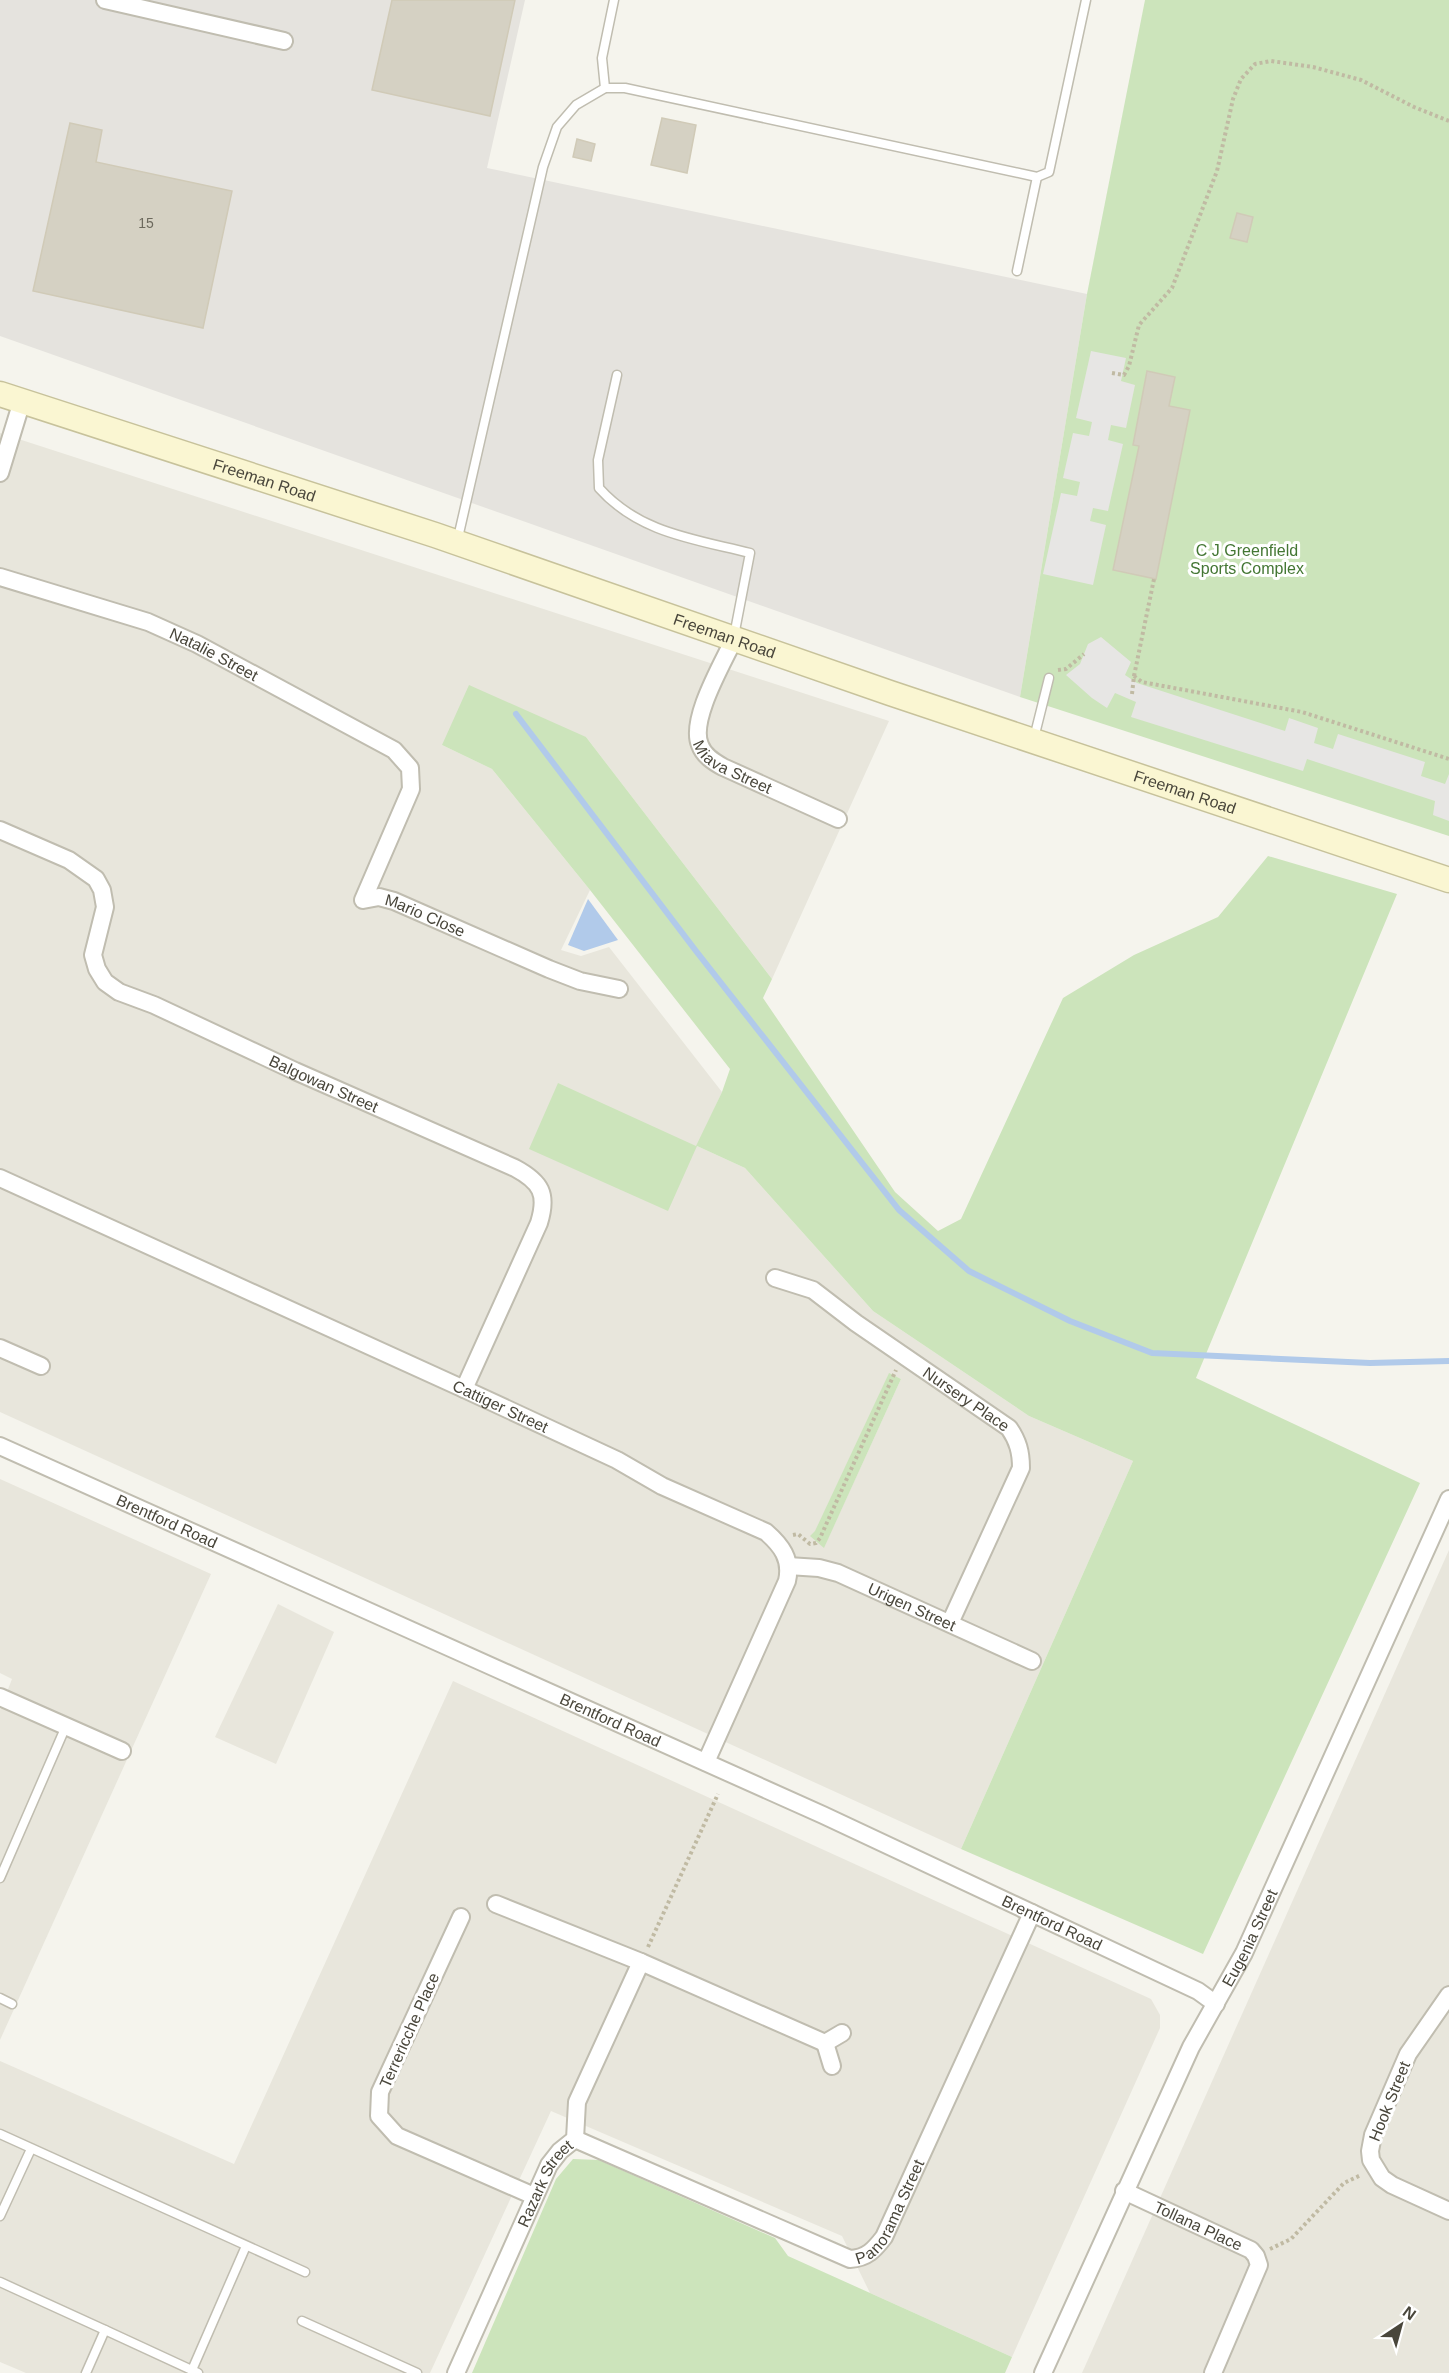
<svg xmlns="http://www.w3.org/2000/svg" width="1449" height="2373" font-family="Arial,sans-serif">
  <rect width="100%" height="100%" fill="#f5f4ed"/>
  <g fill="#e8e6dc" fill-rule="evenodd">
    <path d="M0,433L889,721L772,979L586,737L442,745L492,769L590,890L561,950L581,956L609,947L722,1092L697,1146L745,1168L873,1311L1029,1416L1133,1461L961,1849L0,1412ZM889,1374L901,1379L824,1547L811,1536L815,1532Z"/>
    <polygon points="0,1479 211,1574 0,2040 0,1710 12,1679 0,1673"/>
    <polygon points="1449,1550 1449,2373 1082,2373"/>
    <polygon points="278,1604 334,1632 276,1764 215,1737"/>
    <polygon points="453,1681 1151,1999 1160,2015 1160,2028 1012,2357 870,2293 842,2236 551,2111 430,2373 26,2373 0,2362 0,2061 234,2164"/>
  </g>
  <polygon fill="#e5e3de" points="0,0 525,0 487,168 1087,294 1020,697 0,336"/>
  <g fill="#cce4bb">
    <polygon points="1145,0 1449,0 1449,836 1020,697 1087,294"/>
    <polygon points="469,685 586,737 772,979 763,998 895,1192 938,1231 961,1219 1063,998 1134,955 1218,917 1268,856 1397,894 1196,1378 1420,1483 1203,1954 961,1849 1133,1461 1029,1416 873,1311 745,1168 697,1146 668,1211 529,1149 558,1083 696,1146 722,1092 730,1069 590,890 492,769 442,745"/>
    <polygon points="889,1373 901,1379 824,1548 810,1536 815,1531"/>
    <polygon points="573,2159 599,2160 775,2238 788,2256 1012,2357 1005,2373 472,2373 556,2179"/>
  </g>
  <g fill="#e7e6e4">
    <polygon points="1091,351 1126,358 1121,381 1135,385 1126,428 1111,425 1108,440 1123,444 1108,511 1093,508 1090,521 1106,525 1093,585 1043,574 1061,493 1077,496 1080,482 1063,478 1073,433 1089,436 1092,422 1076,418"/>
    <polygon points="1101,637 1131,662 1125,675 1137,683 1285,731 1289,718 1318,728 1314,743 1333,749 1338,734 1425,762 1421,776 1445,784 1449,774 1449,821 1433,815 1435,801 1307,759 1303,771 1131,717 1136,702 1115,693 1107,708 1092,698 1066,675 1080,664 1088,644"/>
  </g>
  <polygon fill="#b1caea" points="588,899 618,940 584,951 568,945"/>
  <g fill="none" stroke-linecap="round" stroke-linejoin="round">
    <polyline stroke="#b1caea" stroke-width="6" points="516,714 696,951 899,1210 969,1271 1070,1321 1152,1353 1370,1363 1449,1361"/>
  </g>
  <g fill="#d5d1c3" stroke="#d0cab7" stroke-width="1.5">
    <polygon points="392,0 515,0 490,116 372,90"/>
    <polygon points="662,118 696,125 687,173 651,165"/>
    <polygon points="70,123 102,130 96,162 232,191 203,328 33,291"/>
    <polygon points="577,139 595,144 591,161 573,157"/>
    <polygon points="1237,213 1253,217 1247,242 1230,238"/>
    <polygon points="1147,371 1175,377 1169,406 1190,410 1156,579 1113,570 1139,446 1133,445"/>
  </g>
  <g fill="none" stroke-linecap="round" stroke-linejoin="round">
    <defs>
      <g id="lane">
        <polyline points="605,88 602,58 614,0"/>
        <polyline points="1017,271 1037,177"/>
        <path d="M617,375L598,460L599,488C639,533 694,539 750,553L734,636"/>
        <polyline points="457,542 543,167 557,127 576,105 605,88 625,88 1037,177 1049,172 1086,0"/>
        <polyline points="1034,738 1049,678"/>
        <polyline points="0,1878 66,1726"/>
        <polyline points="0,1998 12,2004"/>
        <polyline points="0,2134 305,2272"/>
        <polyline points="0,2216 31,2149"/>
        <polyline points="0,2282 105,2330"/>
        <polyline points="302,2321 417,2373"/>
        <polyline points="192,2370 246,2246"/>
        <polyline points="86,2373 105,2330 198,2373"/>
      </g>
      <g id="street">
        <polyline points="105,0 284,41"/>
        <polyline points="0,473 22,401"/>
        <path id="s1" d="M0,577L148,622L197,644L394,750L410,768L411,789L363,900L379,897L394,901L549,969L580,981L619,989"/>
        <path id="s2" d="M734,639C723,663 689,720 700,745C704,756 714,762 723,767L838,819"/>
        <path id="s3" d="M0,830L69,860L96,879L102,890L105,907L93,955L97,969L105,982L119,992L154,1005L295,1071L515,1168C541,1182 548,1194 539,1223L464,1389"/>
        <path id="s4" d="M0,1178L464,1389L617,1460L662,1486L766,1532C781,1545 792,1559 787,1581L706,1762"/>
        <path id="s5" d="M775,1278L813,1290L856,1323L1009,1428C1018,1441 1021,1452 1021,1468L950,1623"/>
        <polyline points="0,1348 41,1366"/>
        <path id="s6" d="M0,1446L823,1815L1198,1991L1216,2004"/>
        <path id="s7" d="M788,1566L819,1568L838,1573L1032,1661"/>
        <polyline points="0,1697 122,1751"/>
        <polyline points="496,1904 641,1962 825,2043 842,2033"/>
        <polyline points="461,1917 380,2092 379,2116 397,2136 534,2196"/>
        <polyline points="1449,1995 1408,2054 1373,2135 1370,2151 1371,2160 1382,2178 1392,2185 1449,2211"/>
        <polyline points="825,2043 832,2066"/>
        <path id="s8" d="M575,2139L850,2259C867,2258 874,2250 884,2237L1032,1913"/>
        <path id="s9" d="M1124,2191L1251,2250L1256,2256L1259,2265L1213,2373"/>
        <path id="s10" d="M456,2373L549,2165L560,2151L575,2139L577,2102L641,1962"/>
        <path id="s11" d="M1043,2373L1191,2047L1244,1953L1449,1499"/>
      </g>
      <g id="secondary">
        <path id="s12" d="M0,394L435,535L890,693L1449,880"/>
      </g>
    </defs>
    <use href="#lane" stroke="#c0bdb0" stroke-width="11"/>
    <use href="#street" stroke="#c0bdb0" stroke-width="20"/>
    <use href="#secondary" stroke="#c7c29b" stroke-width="27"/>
    <g stroke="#c0baa3" stroke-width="4" stroke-dasharray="3 3" stroke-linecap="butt">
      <polyline points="1112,373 1124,375 1129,366 1139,325 1172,288 1217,171 1233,99 1241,79 1255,64 1271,61 1313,67 1361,80 1414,107 1449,121"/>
      <polyline points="1058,670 1066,669 1084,654"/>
      <polyline points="1134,676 1154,579"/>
      <polyline points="1132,694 1134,676 1142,682 1302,712 1449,759"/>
      <polyline points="793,1535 798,1534 810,1544 816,1543 820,1538 896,1370"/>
      <polyline points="648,1947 718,1794"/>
      <polyline points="1270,2249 1291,2239 1344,2183 1361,2175"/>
    </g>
    <use href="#lane" stroke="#fff" stroke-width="8"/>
    <use href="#street" stroke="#fff" stroke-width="16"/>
    <use href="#secondary" stroke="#faf6d2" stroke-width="24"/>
  </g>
  <g text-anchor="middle" stroke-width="6" stroke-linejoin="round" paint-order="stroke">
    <g font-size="14" fill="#6c695d">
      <text x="146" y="228">15</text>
    </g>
    <g font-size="16" fill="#49463b" stroke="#fff">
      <text dy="6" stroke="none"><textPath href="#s12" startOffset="278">Freeman Road</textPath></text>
      <text dy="6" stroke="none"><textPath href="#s12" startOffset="764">Freeman Road</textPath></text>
      <text dy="6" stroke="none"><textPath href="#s1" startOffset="228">Natalie Street</textPath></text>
      <text dy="6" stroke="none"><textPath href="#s2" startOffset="154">Miava Street</textPath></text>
      <text dy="6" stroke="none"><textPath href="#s12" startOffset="1250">Freeman Road</textPath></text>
      <text dy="6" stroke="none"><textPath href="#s1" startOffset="664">Mario Close</textPath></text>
      <text dy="6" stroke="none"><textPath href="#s3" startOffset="459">Balgowan Street</textPath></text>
      <text dy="6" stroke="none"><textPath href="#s5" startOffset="228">Nursery Place</textPath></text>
      <text dy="6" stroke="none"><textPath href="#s4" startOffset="550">Cattiger Street</textPath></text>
      <text dy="6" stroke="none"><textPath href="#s6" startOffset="183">Brentford Road</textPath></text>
      <text dy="6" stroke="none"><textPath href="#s7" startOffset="132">Urigen Street</textPath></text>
      <text dy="6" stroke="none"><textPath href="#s6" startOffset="669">Brentford Road</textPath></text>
      <text dy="6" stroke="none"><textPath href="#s6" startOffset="1155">Brentford Road</textPath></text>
      <text dy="6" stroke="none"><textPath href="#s11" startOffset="482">Eugenia Street</textPath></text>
      <text transform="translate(409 2030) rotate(-66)" y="6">Terrericche Place</text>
      <text transform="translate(1389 2101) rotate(-68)" y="6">Hook Street</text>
      <text dy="6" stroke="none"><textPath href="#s10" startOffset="210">Razark Street</textPath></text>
      <text dy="6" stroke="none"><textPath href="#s8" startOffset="366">Panorama Street</textPath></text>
      <text dy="6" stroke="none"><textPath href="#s9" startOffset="82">Tollana Place</textPath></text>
    </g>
    <g font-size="16" fill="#437633" stroke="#fff">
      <text x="1247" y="556">C J Greenfield<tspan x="1247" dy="18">Sports Complex</tspan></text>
    </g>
  </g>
  <g transform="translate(1401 2325) rotate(36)" stroke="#ffffff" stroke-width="4.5" paint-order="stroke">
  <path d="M0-4.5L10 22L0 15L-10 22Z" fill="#49463b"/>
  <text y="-9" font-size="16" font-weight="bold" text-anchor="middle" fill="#49463b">N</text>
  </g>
</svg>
